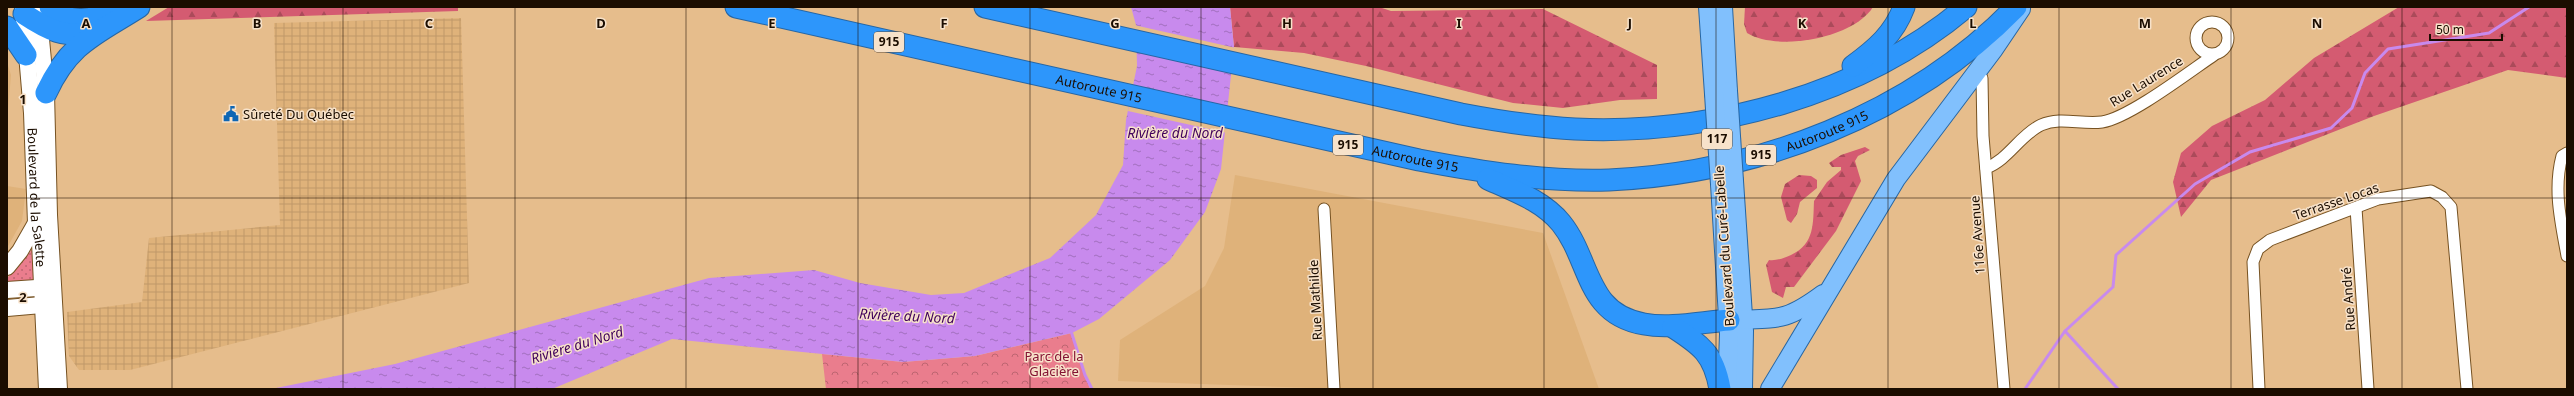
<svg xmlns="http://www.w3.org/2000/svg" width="2574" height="396" font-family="'Noto Sans',sans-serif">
  <defs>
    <pattern id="industrial-grid" width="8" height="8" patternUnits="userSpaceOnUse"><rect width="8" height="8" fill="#dfb27a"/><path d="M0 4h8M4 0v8" fill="none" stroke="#bf9868"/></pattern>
    <pattern id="grass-dots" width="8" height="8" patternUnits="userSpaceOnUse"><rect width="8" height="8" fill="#ea7d8d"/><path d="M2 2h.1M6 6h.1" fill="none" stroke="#bd6571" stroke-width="1.8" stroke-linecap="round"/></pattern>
    <pattern id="forest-firs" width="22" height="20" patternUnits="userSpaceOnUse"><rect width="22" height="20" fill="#d45b71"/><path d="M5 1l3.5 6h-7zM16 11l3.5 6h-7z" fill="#ab4a5a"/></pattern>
    <pattern id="park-crowns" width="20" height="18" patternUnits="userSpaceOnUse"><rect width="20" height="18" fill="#ea7d8d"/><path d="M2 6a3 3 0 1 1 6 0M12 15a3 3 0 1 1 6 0" fill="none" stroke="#bd6571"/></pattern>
    <pattern id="water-ripples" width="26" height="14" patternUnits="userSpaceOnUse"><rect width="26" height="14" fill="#c88aed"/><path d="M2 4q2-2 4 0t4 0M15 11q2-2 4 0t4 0" fill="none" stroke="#a26fbe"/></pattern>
  </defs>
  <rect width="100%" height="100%" fill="#e6bd8c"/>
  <g fill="#dfb27a">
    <polygon points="7,62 11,75 7,122"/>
    <polygon points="1235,175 1543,233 1599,389 1343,389 1118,381 1120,340 1205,286 1224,248"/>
    <polygon points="7,186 26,189 22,221 7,248"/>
  </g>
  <polygon fill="url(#industrial-grid)" points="461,18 469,283 130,370 79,370 69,356 67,312 142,302 149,238 280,225 274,23"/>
  <polygon fill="url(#grass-dots)" points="35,245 37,281 7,287 7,278 20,265"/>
  <g fill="url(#forest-firs)">
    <polygon points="169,7 458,7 458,11 146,21"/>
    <polygon points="1230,7 1379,7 1391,11 1543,9 1657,65 1657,99 1620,100 1563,108 1513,103 1366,66 1304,53 1234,47"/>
    <path d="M1745,7H1873C1854,38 1778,52 1747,33L1744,24Z"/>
    <polygon points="2399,7 2567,7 2567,78 2508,70 2374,116 2211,180 2181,217 2173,182 2181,153 2212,126 2265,100 2314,58"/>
    <path d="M1865,147L1870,150L1858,156L1855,161L1861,181L1836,231L1794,287H1786L1783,298L1772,292L1766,265L1769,260C1776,261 1785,258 1791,255C1815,244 1813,223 1814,201L1827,182L1841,170V167H1832L1829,163L1841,155Z"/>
    <polygon points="1799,175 1811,176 1817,180 1817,188 1800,202 1797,214 1791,223 1787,220 1781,197 1785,184"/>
  </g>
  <polygon fill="url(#park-crowns)" points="1072,333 1090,389 826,389 822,354 903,362 975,356"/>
  <polygon fill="url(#water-ripples)" points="1131,7 1230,7 1234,47 1221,169 1205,212 1170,260 1099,319 1072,333 975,356 903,362 672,339 552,389 271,389 395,364 709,278 814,270 860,283 931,295 964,293 1050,258 1096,215 1123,165 1126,120 1137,66 1136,25"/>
  <g fill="#e6bd8c">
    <polygon points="1134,25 1236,48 1234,70 1135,36"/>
    <polygon points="1132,89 1229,111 1227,133 1128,111"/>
  </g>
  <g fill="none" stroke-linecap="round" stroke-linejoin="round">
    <g stroke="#c88aed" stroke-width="3">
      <polyline points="1071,331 1085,375 1092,389"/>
      <polyline points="2065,331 2118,389"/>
      <polyline points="2025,389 2065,331 2113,287 2116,255 2195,184 2250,152 2331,128 2352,108 2365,73 2388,49 2489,33 2529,7"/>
    </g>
    <defs>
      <g id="street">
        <circle cx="2212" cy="38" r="16"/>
        <polyline points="1982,78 1983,136 2004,389"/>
        <path d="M2567,153L2562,156C2553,190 2561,222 2567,256"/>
        <path d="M1986,168C2008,160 2020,135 2041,125C2061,116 2081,125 2102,122C2129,118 2189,72 2214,55"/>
        <polyline points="2356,208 2368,389"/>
        <polyline points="1324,209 1334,389"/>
        <polyline points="2259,389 2253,262 2258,249 2270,240 2378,199 2431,191 2442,197 2451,207 2467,389"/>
      </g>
      <g id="secondary">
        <path id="s1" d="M23,7L32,113L36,223L40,242L47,389"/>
        <polyline points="38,7 46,93 49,215 59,389"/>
        <polyline points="7,267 20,251 36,223"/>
        <polyline points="7,290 51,287"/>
        <polyline points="7,308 53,304"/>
      </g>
      <g id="primary">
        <polyline points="1708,7 1714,94"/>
        <polyline points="1723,7 1728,91"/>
        <polyline points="1734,181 1744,331 1743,389"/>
        <polyline points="1720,184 1729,334 1727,389"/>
        <path d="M1731,320C1777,318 1784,323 1823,294"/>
        <polyline points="1770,389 1896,179 1994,49 2021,9"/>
      </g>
      <g id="highway">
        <path d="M50,7C68,25 95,22 114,7"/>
        <path id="s2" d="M736,7L1419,160C1482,172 1545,182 1609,180C1758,173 1911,115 2016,7"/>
        <path d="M985,7L1461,114C1498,121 1536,127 1575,129C1711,135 1860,96 1966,7"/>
        <path d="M24,14C51,32 62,36 94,34"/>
        <polyline points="7,27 26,55"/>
        <path d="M1853,66C1876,49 1894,34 1904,7"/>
        <path d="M46,93C69,43 95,35 139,7"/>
        <path d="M1488,179C1514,191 1542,200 1561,223C1591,260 1585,314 1644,324C1670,329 1701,322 1729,320"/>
        <path d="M1673,327C1701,345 1714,354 1720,389"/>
      </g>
    </defs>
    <use href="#street" stroke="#765222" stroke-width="13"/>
    <use href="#secondary" stroke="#765222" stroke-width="18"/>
    <use href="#primary" stroke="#2766a3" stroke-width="20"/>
    <use href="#highway" stroke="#2766a3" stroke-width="23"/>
    <use href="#street" stroke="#fff" stroke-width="11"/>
    <use href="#secondary" stroke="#fff" stroke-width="16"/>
    <use href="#primary" stroke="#81c0fd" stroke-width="18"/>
    <use href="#highway" stroke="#2d96fb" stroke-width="21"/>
    <defs>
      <g id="primary-bridge">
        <polyline points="1728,91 1734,181"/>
        <polyline points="1714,94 1720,184"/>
      </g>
    </defs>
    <use href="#primary-bridge" stroke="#2766a3" stroke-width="20" stroke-linecap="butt"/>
    <use href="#primary-bridge" stroke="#81c0fd" stroke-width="18"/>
  </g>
  <path fill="none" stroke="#1b0d00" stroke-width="1" stroke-opacity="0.55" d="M172,7V389M343,7V389M515,7V389M686,7V389M858,7V389M1030,7V389M1201,7V389M1373,7V389M1544,7V389M1716,7V389M1888,7V389M2059,7V389M2231,7V389M2402,7V389M7,198H2567"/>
  <defs>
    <symbol id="civic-bare" viewBox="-9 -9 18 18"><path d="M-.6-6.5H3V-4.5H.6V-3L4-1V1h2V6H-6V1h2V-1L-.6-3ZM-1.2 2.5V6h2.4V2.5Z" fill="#0e66b4" stroke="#f7e2ca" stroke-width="2.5" paint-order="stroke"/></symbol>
  </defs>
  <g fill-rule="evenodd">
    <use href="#civic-bare" x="220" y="103" width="22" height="22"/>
  </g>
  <g text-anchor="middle" stroke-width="3" stroke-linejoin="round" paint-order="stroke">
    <g fill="#f7e2ca" stroke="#5d4d3d" stroke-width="1">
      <rect x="874" y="32" width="30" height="20" rx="3"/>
      <rect x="1702" y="129" width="30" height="20" rx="3"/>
      <rect x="1333" y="135" width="30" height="20" rx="3"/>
      <rect x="1746" y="145" width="30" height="20" rx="3"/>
    </g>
    <g font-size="12" font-weight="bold" fill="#1b0d00">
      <text x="889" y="46">915</text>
      <text x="1717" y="143">117</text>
      <text x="1348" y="149">915</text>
      <text x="1761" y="159">915</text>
    </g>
    <g font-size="13" fill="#1b0d00" stroke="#f7e2ca">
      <text transform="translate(2146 81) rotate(-32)" y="5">Rue Laurence</text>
      <text dy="5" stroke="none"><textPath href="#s2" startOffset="372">Autoroute 915</textPath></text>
      <text dy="5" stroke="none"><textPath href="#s2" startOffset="1116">Autoroute 915</textPath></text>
      <text dy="5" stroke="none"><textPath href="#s2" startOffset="696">Autoroute 915</textPath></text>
      <text dy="5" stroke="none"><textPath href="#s1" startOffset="191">Boulevard de la Salette</textPath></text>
      <text transform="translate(2336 201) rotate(-19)" y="5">Terrasse Locas</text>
      <text transform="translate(1977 235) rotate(-94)" y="5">116e Avenue</text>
      <text transform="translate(1724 246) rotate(-94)" y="5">Boulevard du Curé-Labelle</text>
      <text transform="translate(2348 299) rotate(-94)" y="5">Rue André</text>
      <text transform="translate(1315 300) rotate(-93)" y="5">Rue Mathilde</text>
    </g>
    <g font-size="13" fill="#1b0d00" stroke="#f7e2ca" text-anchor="start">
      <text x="243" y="119">Sûreté Du Québec</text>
    </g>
    <g font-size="13" fill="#841333" stroke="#f7e2ca">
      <text x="1054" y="361">Parc de la<tspan x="1054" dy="15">Glacière</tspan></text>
    </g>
    <g font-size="14" font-style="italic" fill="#40005c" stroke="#f7e2ca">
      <text x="1175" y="138">Rivière du Nord</text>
      <text transform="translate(907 316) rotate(3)" y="5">Rivière du Nord</text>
      <text transform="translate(577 345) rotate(-17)" y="5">Rivière du Nord</text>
    </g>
  </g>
  <g font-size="13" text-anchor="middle" font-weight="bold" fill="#1b0d00" stroke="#f7e2ca" stroke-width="3" stroke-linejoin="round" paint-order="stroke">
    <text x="86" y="28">A</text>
    <text x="257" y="28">B</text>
    <text x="429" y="28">C</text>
    <text x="601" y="28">D</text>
    <text x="772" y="28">E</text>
    <text x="944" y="28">F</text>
    <text x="1115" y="28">G</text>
    <text x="1287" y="28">H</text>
    <text x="1459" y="28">I</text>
    <text x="1630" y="28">J</text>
    <text x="1802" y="28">K</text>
    <text x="1973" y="28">L</text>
    <text x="2145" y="28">M</text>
    <text x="2317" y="28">N</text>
    <text x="23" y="104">1</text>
    <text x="23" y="302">2</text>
  </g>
  <rect width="2574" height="396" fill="none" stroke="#1b0d00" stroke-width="16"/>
  <path d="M2430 34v6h72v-6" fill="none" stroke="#1b0d00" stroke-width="2"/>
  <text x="2436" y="34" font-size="12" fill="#1b0d00" stroke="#f7e2ca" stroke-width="3" paint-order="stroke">50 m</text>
</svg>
